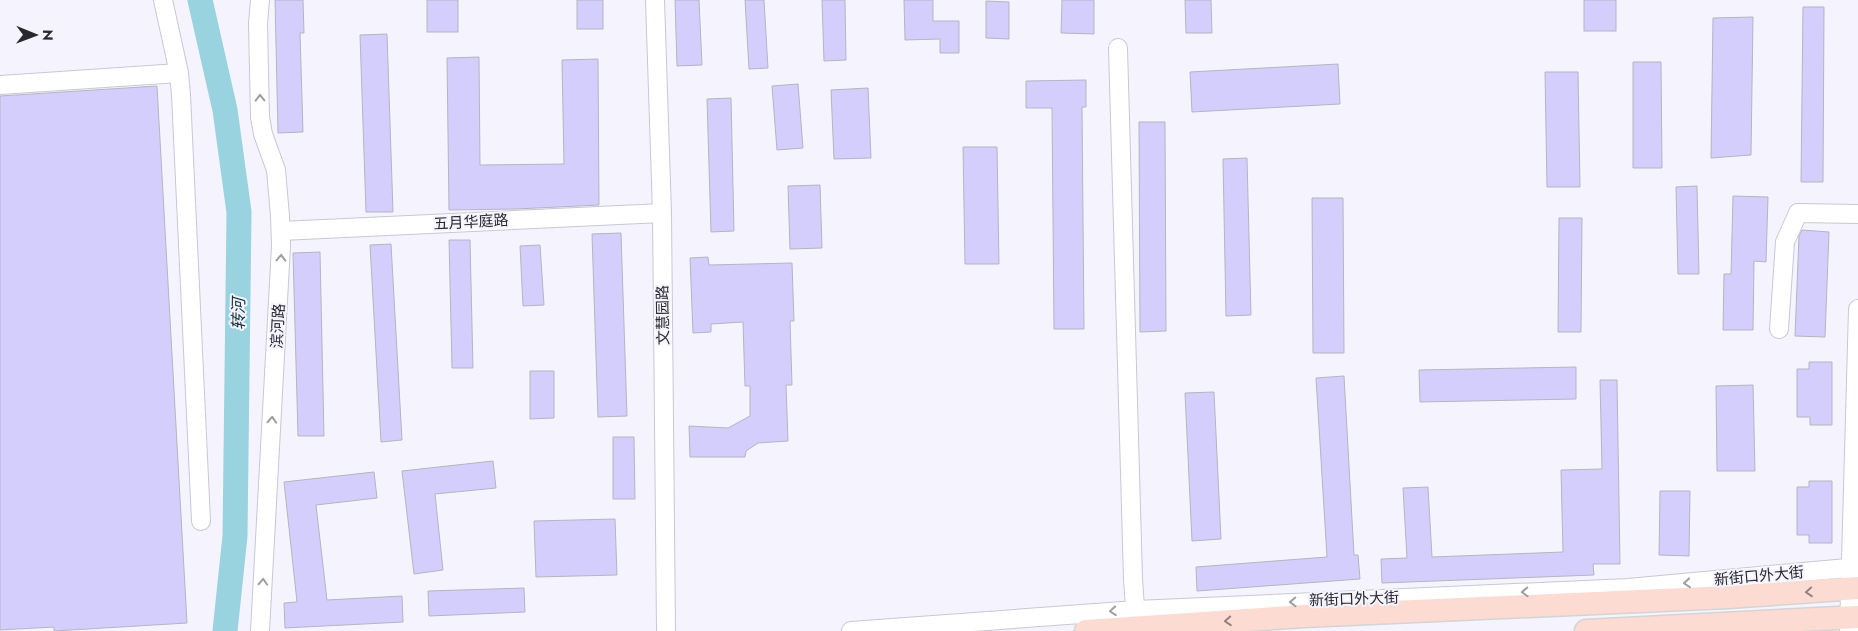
<svg xmlns="http://www.w3.org/2000/svg" width="1858" height="631" font-family="Jost,'Noto Sans SC',sans-serif">
  <rect width="100%" height="100%" fill="#f5f4fe"/>
  <g fill="none" stroke-linecap="round" stroke-linejoin="round">
    <polyline stroke="#98d3df" stroke-width="25" points="200,0 225,110 239,212 235,536 225,631"/>
  </g>
  <g fill="#d3cefc" stroke="#b5b4c1">
    <polygon points="275,0 303,0 304,33 300,33 303,132 278,133"/>
    <rect x="427" y="0" width="31" height="32"/>
    <rect x="577" y="0" width="26" height="29"/>
    <polygon points="675,0 699,0 702,65 677,66"/>
    <polygon points="745,0 764,0 768,68 749,69"/>
    <polygon points="822,0 845,0 846,60 824,61"/>
    <polygon points="904,0 933,0 933,21 959,21 959,53 940,53 940,39 905,40"/>
    <polygon points="1062,0 1094,0 1094,34 1061,33"/>
    <polygon points="1185,0 1211,0 1212,33 1186,33"/>
    <rect x="1584" y="0" width="32" height="31"/>
    <polygon points="986,1 1009,2 1009,39 986,38"/>
    <polygon points="1803,7 1824,7 1823,182 1801,182"/>
    <polygon points="1753,17 1751,155 1711,158 1713,18"/>
    <polygon points="387,34 393,212 366,212 360,35"/>
    <polygon points="479,57 480,165 564,164 562,60 598,59 599,205 516,209 449,210 447,58"/>
    <polygon points="1633,62 1661,62 1662,168 1633,168"/>
    <polygon points="1338,64 1340,104 1192,112 1190,72"/>
    <polygon points="1545,72 1578,72 1580,187 1547,187"/>
    <polygon points="1086,80 1086,107 1082,107 1084,329 1054,329 1052,108 1026,108 1026,81"/>
    <polygon points="798,84 803,148 777,150 772,86"/>
    <polygon points="157,86 187,623 54,631 54,627 0,630 0,96"/>
    <polygon points="868,88 871,158 834,159 831,90"/>
    <polygon points="731,98 734,231 711,232 707,99"/>
    <polygon points="1139,122 1165,122 1166,331 1140,332"/>
    <polygon points="963,147 997,147 999,264 965,264"/>
    <polygon points="1247,158 1251,315 1226,316 1223,159"/>
    <polygon points="820,185 822,248 790,249 788,186"/>
    <polygon points="1697,186 1699,274 1678,274 1676,187"/>
    <polygon points="1733,196 1768,197 1766,262 1754,261 1753,330 1723,330 1724,274 1731,274"/>
    <polygon points="1312,198 1343,198 1344,353 1313,353"/>
    <polygon points="1559,218 1582,218 1581,332 1558,332"/>
    <polygon points="1802,230 1829,232 1825,337 1795,336 1799,236"/>
    <polygon points="621,233 627,416 598,417 592,234"/>
    <polygon points="449,240 470,240 473,368 452,368"/>
    <polygon points="391,244 402,440 381,442 370,245"/>
    <polygon points="540,245 544,305 523,306 520,246"/>
    <polygon points="320,252 324,436 298,436 293,253"/>
    <polygon points="708,257 709,265 792,263 794,321 790,321 792,385 786,385 788,441 758,443 746,451 745,457 690,457 689,426 728,428 750,416 750,386 745,386 743,322 711,324 711,332 693,333 690,258"/>
    <polygon points="1809,362 1832,362 1832,425 1810,425 1810,417 1797,417 1797,369 1809,369"/>
    <polygon points="1576,367 1576,399 1420,402 1419,370"/>
    <polygon points="530,371 554,371 554,418 530,419"/>
    <polygon points="1344,376 1354,555 1358,555 1360,579 1197,591 1196,567 1327,557 1316,378"/>
    <polygon points="1600,380 1617,380 1620,564 1593,564 1594,575 1382,583 1381,559 1407,558 1403,488 1428,487 1432,557 1563,552 1561,470 1602,469"/>
    <polygon points="1753,385 1755,471 1717,471 1716,386"/>
    <polygon points="1214,392 1221,539 1192,541 1185,393"/>
    <polygon points="613,437 634,437 635,499 613,499"/>
    <polygon points="493,461 496,488 435,494 443,570 414,574 402,471"/>
    <polygon points="374,472 377,498 316,505 327,600 402,596 403,622 285,628 284,603 297,602 284,482"/>
    <polygon points="1809,481 1832,481 1832,543 1809,543 1809,535 1797,535 1797,487 1809,487"/>
    <polygon points="1660,491 1690,491 1689,556 1659,555"/>
    <polygon points="615,519 617,575 536,577 534,521"/>
    <polygon points="524,588 525,612 429,616 428,591"/>
  </g>
  <g fill="none" stroke-linecap="round" stroke-linejoin="round">
    <defs>
      <g id="minor">
        <polyline points="163,0 179,73 181,95 201,521"/>
        <polyline points="655,0 662,213 666,631"/>
        <polyline points="1118,48 1133,579 1136,622"/>
        <polyline points="0,85 179,73"/>
        <polyline points="281,231 662,213"/>
        <polyline points="1779,329 1785,242 1798,213 1858,214"/>
        <polyline points="260,631 281,246 280,216 276,170 263,134 260,117 258,24 260,0"/>
        <polyline points="851,631 1136,610 1628,588 1858,567"/>
        <polyline points="1849,631 1858,309"/>
      </g>
      <g id="major">
        <polyline points="1086,631 1304,616 1728,597 1858,588"/>
        <polyline points="1586,631 1858,617"/>
      </g>
    </defs>
    <use href="#minor" stroke="#c9c7d4" stroke-width="20"/>
    <use href="#major" stroke="#d4d4d5" stroke-width="25"/>
    <use href="#minor" stroke="#fff" stroke-width="18"/>
    <use href="#major" stroke="#fcdbd3" stroke-width="22"/>
  </g>
  <defs><path id="oneway-chevron" d="M-2-3.5L2.5 0L-2 3.5" fill="none" stroke-width="1.6" stroke-linecap="round" stroke-linejoin="round" transform="scale(1.25)"/></defs>
  <g stroke="#9f9ea0">
    <use href="#oneway-chevron" transform="translate(260 98) rotate(-91)"/>
    <use href="#oneway-chevron" transform="translate(281 258) rotate(-88)"/>
    <use href="#oneway-chevron" transform="translate(272 420) rotate(-87)"/>
    <use href="#oneway-chevron" transform="translate(263 582) rotate(-87)"/>
    <use href="#oneway-chevron" transform="translate(1687 583) rotate(175)"/>
    <use href="#oneway-chevron" transform="translate(1525 592) rotate(178)"/>
    <use href="#oneway-chevron" transform="translate(1293 602) rotate(178)"/>
    <use href="#oneway-chevron" transform="translate(1113 611) rotate(176)"/>
  </g>
  <g stroke="#928280">
    <use href="#oneway-chevron" transform="translate(1809 592) rotate(176)"/>
    <use href="#oneway-chevron" transform="translate(1228 621) rotate(176)"/>
  </g>
  <g text-anchor="middle" stroke-width="4" stroke-linejoin="round" paint-order="stroke">
    <g font-size="15" fill="#29282d" stroke="#f5f4fe">
      <text transform="translate(471 222) rotate(-3)" y="5">五月华庭路</text>
      <text transform="translate(663 315) rotate(-91)" y="5">文慧园路</text>
      <text transform="translate(278 326) rotate(-87)" y="5">滨河路</text>
      <text transform="translate(1759 576) rotate(-5)" y="5">新街口外大街</text>
      <text transform="translate(1354 599) rotate(-2)" y="5">新街口外大街</text>
    </g>
    <g font-size="16" font-style="italic" fill="#113035" stroke="#f5f4fe">
      <text transform="translate(238 314) rotate(-89)" y="6">转河</text>
    </g>
  </g>
  <g transform="translate(35 35) rotate(91)" stroke="#f5f4fe" stroke-width="4" paint-order="stroke">
  <path d="M0-4L9 19L0 12L-9 19Z" fill="#29282d"/>
  <text y="-8" font-size="14" font-weight="bold" text-anchor="middle" fill="#29282d">N</text>
  </g>
</svg>
